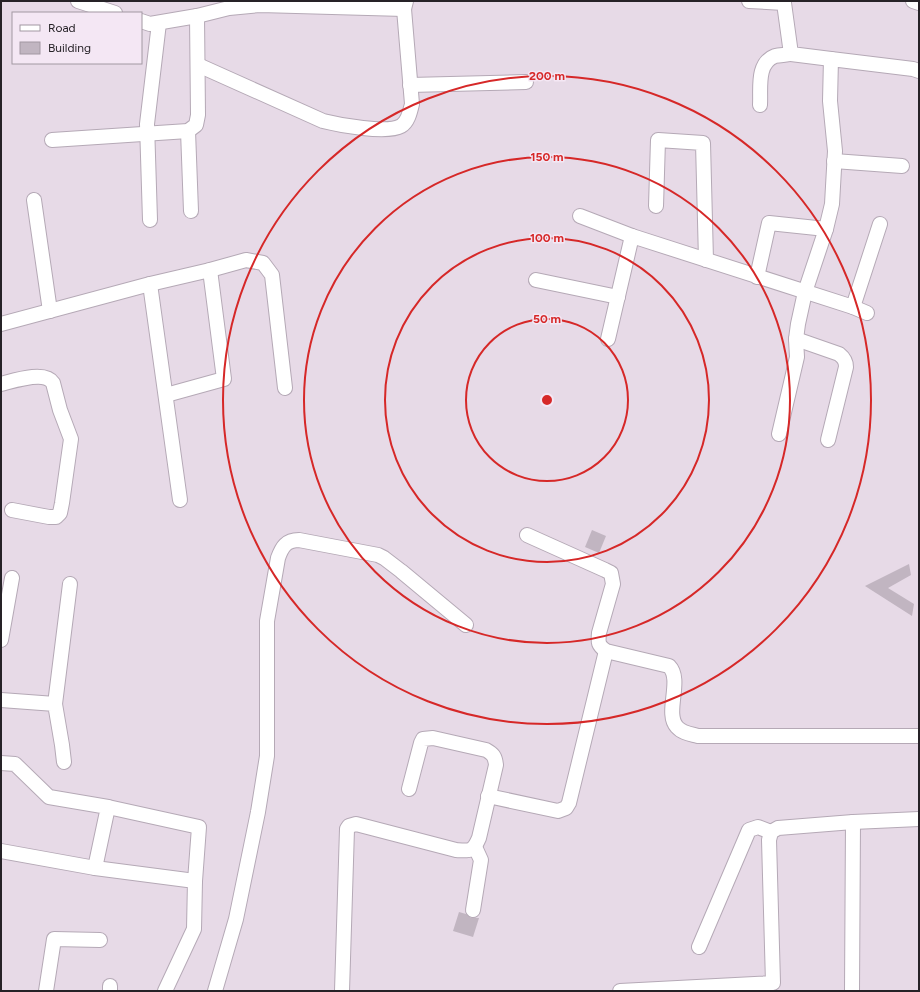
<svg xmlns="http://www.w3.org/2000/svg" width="920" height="992" font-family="Figtree,sans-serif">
  <rect width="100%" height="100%" fill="#e7dae7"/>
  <g fill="#c1b5c1">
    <polygon points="592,530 606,536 599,553 585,547"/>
    <polygon points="909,564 911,575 888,588 914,604 912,616 865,586"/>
    <polygon points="459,912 466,914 471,918 479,918 473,937 453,931"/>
  </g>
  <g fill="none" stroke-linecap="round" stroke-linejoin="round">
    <defs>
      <g id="minor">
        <polyline points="78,1 115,13"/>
        <polyline points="749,1 784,3 791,54 831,59"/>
        <polyline points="913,1 919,3"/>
        <polyline points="141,21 150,24 197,16 229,8 260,5 404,9 406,1"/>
        <path d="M198,65L323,121C339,125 387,134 401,126C408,122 410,112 412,104L404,9"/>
        <polyline points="410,85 526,82"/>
        <path d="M760,105C761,89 756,63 775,56C780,55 786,55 791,54"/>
        <polyline points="188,131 191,211"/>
        <polyline points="52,140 188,131 196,125 198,115 197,16"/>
        <polyline points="834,161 902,166"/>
        <polyline points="34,200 50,311"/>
        <polyline points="656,206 658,140 703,143 706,260"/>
        <polyline points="580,216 632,236"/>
        <polyline points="150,220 147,124 159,23"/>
        <polyline points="757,277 769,223 826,229"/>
        <polyline points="536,280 618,297"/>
        <polyline points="150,284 180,500"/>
        <polyline points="853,307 867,313"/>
        <polyline points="1,324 150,284 210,270 246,260 263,263 272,275 285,388"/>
        <polyline points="608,339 632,236 853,307 880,224"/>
        <path d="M796,339L839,354C844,358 846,361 846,367L828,440"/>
        <path d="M1,384C13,381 45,370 53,383L60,410L71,439L62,503L60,513L56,517H49L12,510"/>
        <polyline points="166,395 224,379 210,270"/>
        <polyline points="779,434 797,357 796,339 798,324 805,292 826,229 832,204 835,151 830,101 831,59 913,69 919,71"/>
        <path d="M527,535L605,570L611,573L613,584L599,633C598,643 598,645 606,651L669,666C683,680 664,713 677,727C682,733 691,734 698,736H919"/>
        <polyline points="1,640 12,578"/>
        <polyline points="1,700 55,704 62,745 64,762"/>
        <polyline points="55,704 70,584"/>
        <polyline points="1,763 15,764 49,797 108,807 95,868 195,881 194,929 165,991"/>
        <polyline points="488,796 558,811 566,808 569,803 606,651"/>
        <polyline points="108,807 199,827 195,881"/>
        <polyline points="1,851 95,868"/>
        <polyline points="473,910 481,860 475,847"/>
        <polyline points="699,947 749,830 758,827 771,832"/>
        <polyline points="110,986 110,991"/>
        <polyline points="46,991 54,939 100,940"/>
        <path d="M215,991L236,919L258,812L267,756V621L278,558C282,547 286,540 299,540L378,555L384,558L401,571L466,625"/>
        <path d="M342,991L347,829L349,826L356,824L456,850C470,851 473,852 479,838L496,765C495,756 493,754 486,750L433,738L423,739L421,743L409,789"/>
        <polyline points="620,991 773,983 769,840 771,832 778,828 853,822 919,819"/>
        <polyline points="852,991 853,822"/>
      </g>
    </defs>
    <use href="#minor" stroke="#b5a9b6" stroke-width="16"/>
    <use href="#minor" stroke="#fff" stroke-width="14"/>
  </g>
  <g fill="none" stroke="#d62828" stroke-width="2">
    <circle cx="547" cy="400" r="81"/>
    <circle cx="547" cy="400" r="162"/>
    <circle cx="547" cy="400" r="243"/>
    <circle cx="547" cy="400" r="324"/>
  </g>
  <circle cx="547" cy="400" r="6" fill="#d62828" stroke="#f4e7f4" stroke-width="2"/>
  <g font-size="12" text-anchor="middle" font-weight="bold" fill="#d62828" stroke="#f4e7f4" stroke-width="3" stroke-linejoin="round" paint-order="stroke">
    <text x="547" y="80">200 m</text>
    <text x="547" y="161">150 m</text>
    <text x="547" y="242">100 m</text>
    <text x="547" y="323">50 m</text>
  </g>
  <rect width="920" height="992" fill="none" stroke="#262227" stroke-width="4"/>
  <rect x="12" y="12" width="130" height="52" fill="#f4e7f4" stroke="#a298a2"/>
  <rect x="20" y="25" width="20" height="6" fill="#ffffff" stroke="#a298a2"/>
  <text x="48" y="32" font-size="12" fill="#262227">Road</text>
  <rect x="20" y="42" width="20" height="12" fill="#c1b5c1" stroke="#a298a2"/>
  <text x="48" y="52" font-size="12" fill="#262227">Building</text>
</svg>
